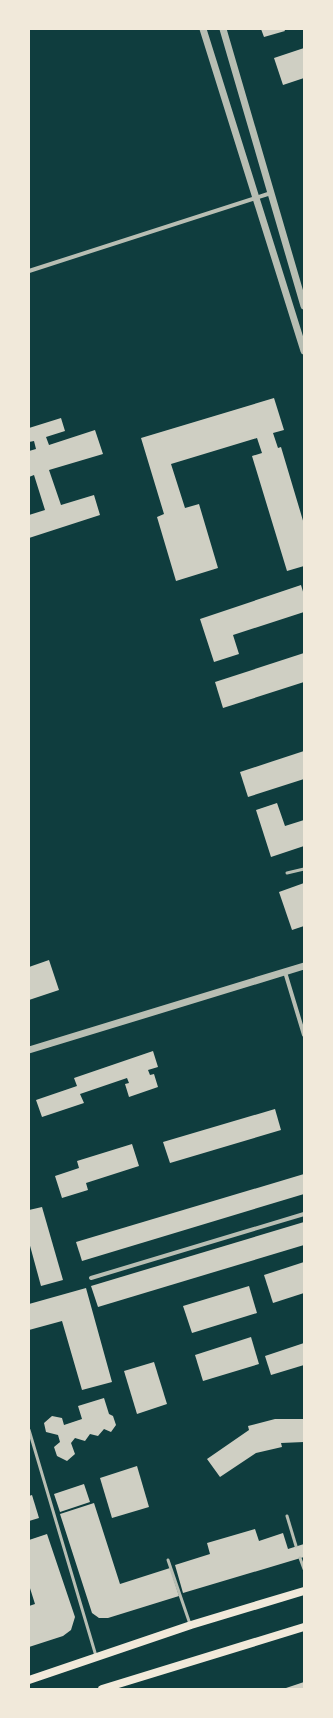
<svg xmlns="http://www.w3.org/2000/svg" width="333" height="1718" font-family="'Fira Sans',sans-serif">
  <rect width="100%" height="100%" fill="#0f3d3e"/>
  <g fill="#cfcfc3">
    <polygon points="261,29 284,29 285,31 264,37"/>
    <polygon points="304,48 304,78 283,85 274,58"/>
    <polygon points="274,398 284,430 273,433 278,448 281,447 304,524 304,566 287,571 252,456 262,453 257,438 171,464 185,508 199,504 218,568 176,581 157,517 164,514 141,438"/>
    <polygon points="61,418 65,431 46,437 49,445 95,430 103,454 49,470 61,505 94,495 100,515 29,538 29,515 45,510 34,475 29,477 29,451 36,449 34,441 29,442 29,428"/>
    <polygon points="301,585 304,595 304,612 233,635 239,654 214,662 200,619"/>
    <polygon points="304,653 304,682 223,708 215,682"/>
    <polygon points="304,751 304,779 248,797 240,772"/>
    <polygon points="277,803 285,826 304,820 304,846 271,857 256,810"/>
    <polygon points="304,883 304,926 292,930 279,892"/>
    <polygon points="49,960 59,990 29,1000 29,967"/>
    <polygon points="153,1051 158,1067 148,1070 150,1075 154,1074 158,1087 129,1097 125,1084 129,1083 127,1078 80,1094 84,1103 42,1117 36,1100 77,1086 74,1078"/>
    <polygon points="275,1109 281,1130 170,1163 163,1142"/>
    <polygon points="132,1144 139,1166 86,1183 88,1190 62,1198 55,1176 79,1168 77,1161"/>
    <polygon points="304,1174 304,1194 82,1261 76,1242"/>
    <polygon points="42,1207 63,1280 41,1286 29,1242 29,1210"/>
    <polygon points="304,1222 304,1245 98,1307 91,1286"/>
    <polygon points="304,1262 304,1293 273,1303 264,1275"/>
    <polygon points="249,1286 257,1313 192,1333 183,1306"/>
    <polygon points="86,1288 112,1382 82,1390 62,1321 29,1330 29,1304"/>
    <polygon points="251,1337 259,1364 203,1381 195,1355"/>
    <polygon points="304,1343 304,1365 271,1375 265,1356"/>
    <polygon points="154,1362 167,1404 137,1414 124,1371"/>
    <polygon points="104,1398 109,1414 113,1416 116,1425 111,1432 104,1429 98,1436 90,1434 85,1441 75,1438 71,1443 75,1454 67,1461 57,1456 54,1447 60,1442 58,1435 46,1432 44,1423 52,1416 62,1418 64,1425 82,1419 78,1406"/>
    <polygon points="275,1419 304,1419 304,1442 281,1443 282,1447 256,1453 220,1477 207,1459 249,1430 248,1426"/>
    <polygon points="137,1466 149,1507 112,1518 100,1478"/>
    <polygon points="84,1484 90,1502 60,1512 54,1494"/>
    <polygon points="32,1495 39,1518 29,1521 29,1496"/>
    <polygon points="94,1503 120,1584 170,1568 179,1596 108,1618 99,1618 92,1613 60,1514"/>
    <polygon points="255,1529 259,1541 283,1533 288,1549 304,1544 304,1557 183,1593 175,1565 210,1554 207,1543"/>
    <polygon points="47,1534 75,1617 71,1630 63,1636 29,1647 29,1606 35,1604 29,1585 29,1540"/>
    <polygon points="304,1682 304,1689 283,1689"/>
  </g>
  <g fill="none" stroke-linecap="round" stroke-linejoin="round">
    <g stroke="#b8beb3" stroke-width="3">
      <polyline points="287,873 304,869"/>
      <polyline points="29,1430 96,1656"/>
      <polyline points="287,1516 296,1546"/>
      <polyline points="300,1558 304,1569"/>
      <polyline points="168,1560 190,1624"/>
    </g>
    <g stroke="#b8beb3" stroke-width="4">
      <polyline points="29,271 271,193"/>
      <polyline points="285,972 304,1035"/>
      <polyline points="91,1278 304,1214"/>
    </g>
    <g stroke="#b8beb3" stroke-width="7">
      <polyline points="203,29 304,351"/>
      <polyline points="223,29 304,306"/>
      <polyline points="29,1050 304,966"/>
    </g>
    <g stroke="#f1e9da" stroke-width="8">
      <polyline points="29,1680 191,1625 304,1591"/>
      <polyline points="102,1689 304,1627"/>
    </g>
  </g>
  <rect width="333" height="1718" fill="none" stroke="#f1e9da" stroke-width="60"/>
</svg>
